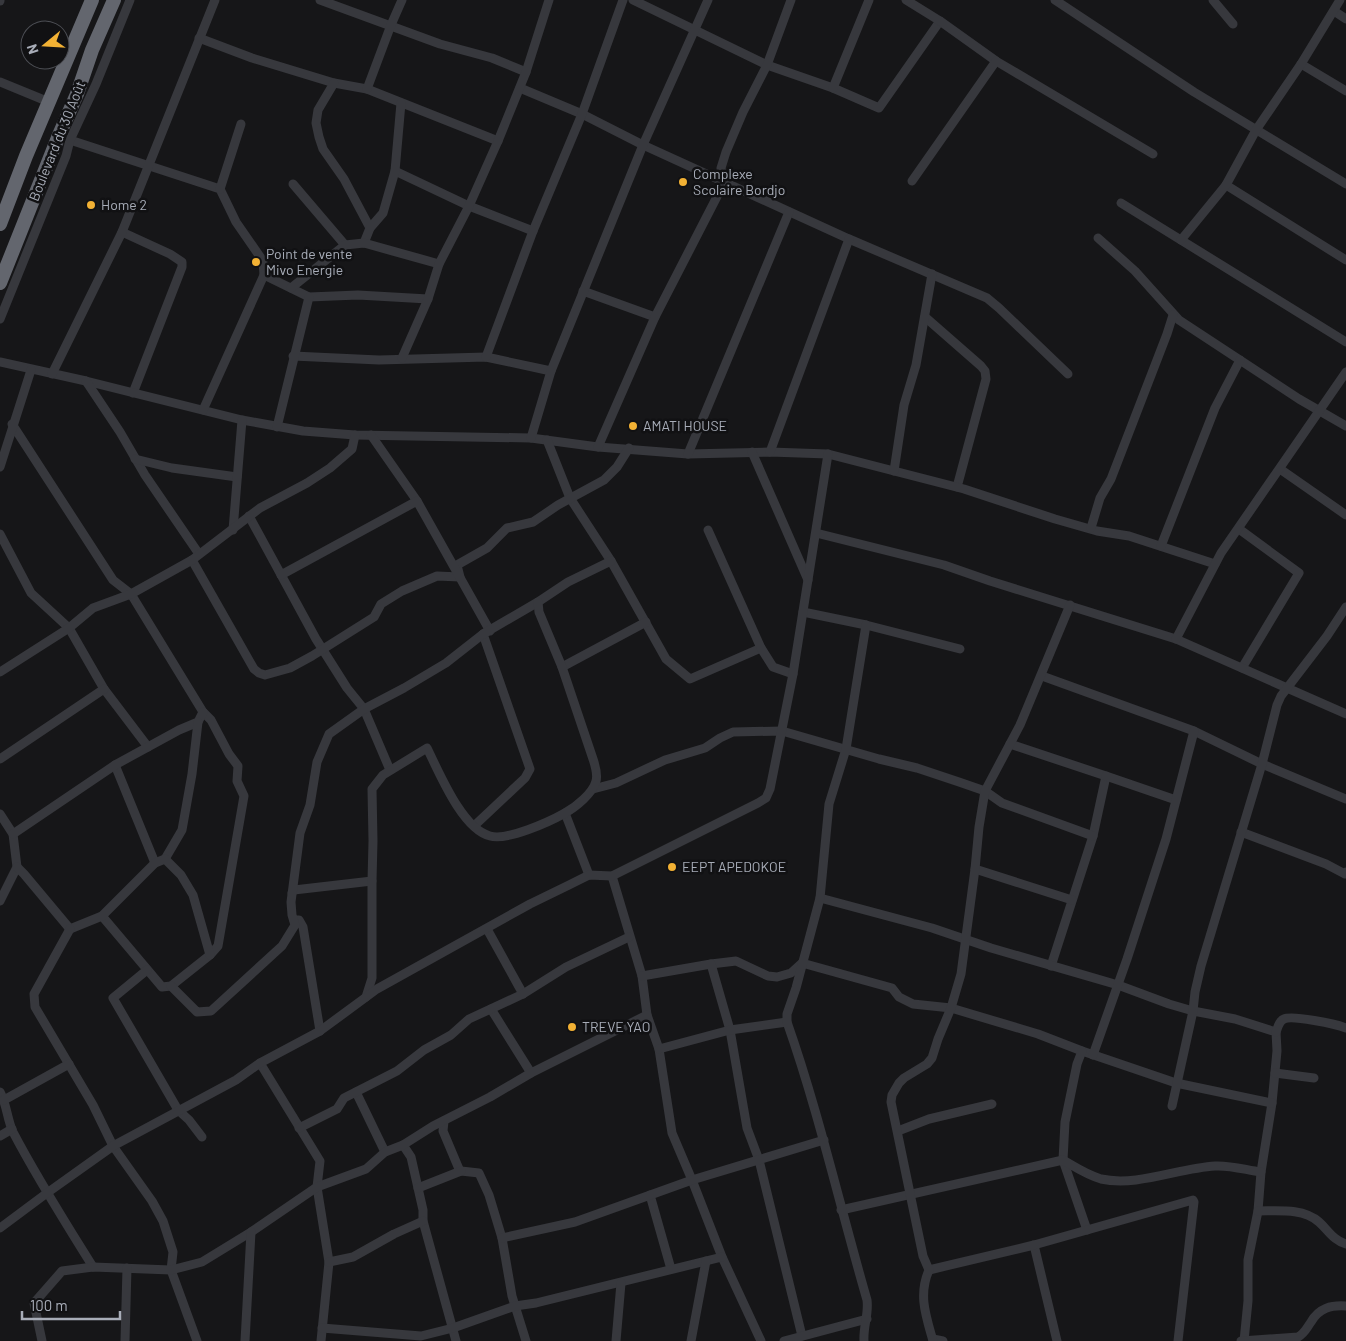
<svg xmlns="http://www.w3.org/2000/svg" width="1346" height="1341" font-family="Barlow,sans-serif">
  <rect width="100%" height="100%" fill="#161618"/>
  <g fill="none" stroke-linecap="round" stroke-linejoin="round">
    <g stroke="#37383d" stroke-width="9">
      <polyline points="320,0 440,44 492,58 526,72"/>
      <polyline points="633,0 767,65 833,88 879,108 940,21"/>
      <polyline points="906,0 940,21 996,61 1153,154"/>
      <polyline points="1055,0 1194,92 1346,184"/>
      <polyline points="1213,0 1233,24"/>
      <polyline points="0,1 0,0"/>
      <polyline points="1334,11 1346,19"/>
      <polyline points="199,38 252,58 334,83 367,89 498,141"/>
      <polyline points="1301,64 1346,91"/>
      <polyline points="0,82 49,102"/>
      <polyline points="334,83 318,110 316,123 319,137 323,149 344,179 370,228"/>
      <polyline points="520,88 582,114 643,145 849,239 987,298 999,308 1068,374"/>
      <polyline points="833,88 869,0"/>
      <polyline points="367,89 391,25 402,0"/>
      <polyline points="70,140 220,189 236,222 263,261 264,275 309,297 358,295 428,299"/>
      <polyline points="395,171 469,206 533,231"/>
      <polyline points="912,181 996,61"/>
      <polyline points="293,184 345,245"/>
      <polyline points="1226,185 1346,260"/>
      <polyline points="220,189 241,124"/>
      <polyline points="1121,203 1346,342"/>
      <polyline points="122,232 170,254 182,262 182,267 133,393"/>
      <polyline points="1098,238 1135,271 1179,320 1299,399 1346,426"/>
      <polyline points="1181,240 1226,185 1256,130 1301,64 1340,0"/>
      <polyline points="364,243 370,228 383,213 395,171 401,103"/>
      <polyline points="291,288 345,245 364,243 439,264"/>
      <polyline points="583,291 655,317"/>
      <polyline points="925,317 981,366 985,371 986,379 957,487"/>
      <polyline points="0,319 66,156 70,140 96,84 130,0"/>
      <polyline points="293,356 379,360 486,357 551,371"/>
      <polyline points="486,357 533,231 582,114 623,0"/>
      <polyline points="402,358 428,299 439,264 469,206 498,141 526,72 549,0"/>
      <polyline points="0,362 86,381 242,420 303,431 355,435 531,438 598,447 688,454 770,452 828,454 964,489 1055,519 1097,531 1129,536 1215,564"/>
      <polyline points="52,374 122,232 215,0"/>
      <polyline points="86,381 120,432 145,475 199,554"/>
      <polyline points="203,410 264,275"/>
      <polyline points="12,424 113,580 131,594 203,712 211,720 229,754 238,766 237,781 244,796 218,946 210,955 171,986 162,987 102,916"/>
      <polyline points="277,427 309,297"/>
      <polyline points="371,435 417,501"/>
      <polyline points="531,438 551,371 643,145 708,0"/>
      <polyline points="547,440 570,498 611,561 666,659 690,679 761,648"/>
      <polyline points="598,447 655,317 724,183 721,168 726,152 743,112 767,65 791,0"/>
      <polyline points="752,452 808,580"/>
      <polyline points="770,452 849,239"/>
      <polyline points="688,454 789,212"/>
      <polyline points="135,459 172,468 237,477"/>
      <polyline points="0,467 31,370"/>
      <polyline points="1280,469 1346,515"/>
      <polyline points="894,471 904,405 916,365 932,274"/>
      <polyline points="249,516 316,639 347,688 364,709 390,770"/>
      <polyline points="1091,528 1100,498 1111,479 1167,334 1173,315"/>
      <polyline points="1239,529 1299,573 1242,668"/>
      <polyline points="233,530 242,420"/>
      <polyline points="708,530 761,648 773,667 793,674"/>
      <polyline points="816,533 944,565 990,581 1176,639 1346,714"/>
      <polyline points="0,534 31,593 69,628 104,689 148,747"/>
      <polyline points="1161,546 1215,408 1240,360"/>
      <polyline points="192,560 254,669 259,673 265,675 290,668 312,656 374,617 381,604 402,591 437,576 460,577 457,565 487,548 507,528 533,522 558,505 604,480 617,467 629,448"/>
      <polyline points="281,575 417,501 490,631"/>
      <polyline points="803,612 866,625 960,649"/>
      <polyline points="1176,639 1221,553 1346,372"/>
      <polyline points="562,667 646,622"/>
      <polyline points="0,672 69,628 93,608 131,594 192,560 260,508 307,483 330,468 352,449 355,435"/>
      <polyline points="1042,676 1194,731 1262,764 1346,799"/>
      <polyline points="1010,744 1106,776 1093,836 1051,966"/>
      <polyline points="0,759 104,689"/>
      <polyline points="115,765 155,863"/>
      <polyline points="1106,776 1176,800"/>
      <polyline points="593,789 616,783 665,760 705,748 720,738 733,732 782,731 879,759 917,768 959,782 985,791 1002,803 1093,836"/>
      <polyline points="565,813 589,875"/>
      <polyline points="0,814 13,834 17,867 0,901"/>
      <polyline points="474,826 525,778 530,769 483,634"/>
      <polyline points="1241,832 1326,864 1345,874 1346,872"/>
      <polyline points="13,834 115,765 179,730 198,722 203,712"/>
      <polyline points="165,859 182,830 192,774 198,722"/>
      <polyline points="17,867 24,874 70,929 102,916 155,863 165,859 181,875 193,895 210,955"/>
      <polyline points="975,869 1072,900"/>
      <polyline points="612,876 642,976 647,1015 659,1049 672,1133 692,1180 722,1257 761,1341"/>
      <polyline points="292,893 294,890 372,881"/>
      <polyline points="820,898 932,928 991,948 1118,985 1169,1004 1193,1011 1235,1019 1276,1032 1277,1051 1272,1103 1261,1172 1258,1211 1248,1260 1248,1301 1244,1341"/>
      <polyline points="294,920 299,920 303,927 320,1031"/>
      <polyline points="70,929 34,994 35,1007 93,1105 113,1146 152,1201 163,1221 173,1252 171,1270 197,1341"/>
      <polyline points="487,929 523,994"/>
      <polyline points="711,964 736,961 768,976 777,977 791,973 802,963 892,988 899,997 913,1004 951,1008 1038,1034 1082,1051 1176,1083 1272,1103"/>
      <polyline points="147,970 113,998 178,1110 189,1120 202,1137"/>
      <polyline points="642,976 711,964 730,1030 747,1128 759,1160 802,1336"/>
      <polyline points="171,986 197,1012 211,1011 282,946 295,925 292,915 291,902 300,833 310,805 317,762 329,734 364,709 404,688 446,663 483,634 538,602 568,582 611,561"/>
      <path d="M366,997L372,978V881L373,841L372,789L383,775L427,748C439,772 462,829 490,836C507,841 549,822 565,813C576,807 593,793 596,781C598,774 595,765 593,759L562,667L539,612L538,602"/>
      <polyline points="491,1009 531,1073"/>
      <path d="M1276,1032C1278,1027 1279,1021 1284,1019C1292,1015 1336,1024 1346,1028"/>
      <polyline points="659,1049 730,1030 787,1022"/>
      <polyline points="1082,1051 1077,1064 1065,1122 1063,1160 1087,1230"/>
      <polyline points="1093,1055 1127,959 1166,839 1194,731"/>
      <polyline points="260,1063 320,1161 317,1187 329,1262 321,1341"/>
      <polyline points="1275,1073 1314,1078"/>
      <path d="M0,1092C7,1105 7,1119 13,1132C37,1178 65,1222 93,1267"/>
      <polyline points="356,1092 385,1152"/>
      <polyline points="4,1100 69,1064"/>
      <polyline points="1172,1106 1193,1011 1195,992 1201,966 1262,764 1277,705 1281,696 1327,636 1346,607"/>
      <polyline points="444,1121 443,1131 459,1169 461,1171 479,1173 489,1195 502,1238 512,1296 526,1341"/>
      <polyline points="299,1128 337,1109 344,1098 397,1071 424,1050 451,1035 469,1019 523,994 566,967 629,937"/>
      <polyline points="898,1131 929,1119 992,1104"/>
      <polyline points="0,1136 12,1129"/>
      <polyline points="403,1145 411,1157 423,1210 423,1221 456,1341"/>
      <polyline points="418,1188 461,1171"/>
      <polyline points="650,1195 671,1269"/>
      <path d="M841,1210L1063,1160C1075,1167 1087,1175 1101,1179C1137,1187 1179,1168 1215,1166C1230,1165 1246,1170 1261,1172"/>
      <path d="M1258,1211C1278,1211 1303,1208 1319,1222C1329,1231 1333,1240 1346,1244"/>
      <polyline points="0,1228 47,1193 113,1146 236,1080 260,1063 320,1031 377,989 530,904 569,885 589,875 612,876 758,803 766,798 770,789 793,674 828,454"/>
      <polyline points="502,1238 575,1222 692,1180 824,1140"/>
      <polyline points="1034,1245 1057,1341"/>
      <polyline points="329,1262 353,1257 394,1234 423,1221"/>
      <polyline points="929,1270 1034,1245 1193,1200 1194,1202 1178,1341"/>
      <polyline points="322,1328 421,1336 453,1328 515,1306 536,1303 722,1257"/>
      <polyline points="933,1339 943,1341"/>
      <polyline points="42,1341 34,1303 62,1271 93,1267 171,1270 202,1262 251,1232 317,1187 366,1169 385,1152 403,1145 433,1126 490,1097 531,1073 647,1015"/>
      <polyline points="125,1341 127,1268"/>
      <polyline points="245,1341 251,1232"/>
      <polyline points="616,1341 621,1283"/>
      <polyline points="691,1341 706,1261"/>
      <polyline points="784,1341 867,1319"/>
      <path d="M864,1341C863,1326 869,1314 867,1300C840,1207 819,1113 787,1022V1014L796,988L820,898L829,804L846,749L866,625"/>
      <path d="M933,1341C926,1316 918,1295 929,1270L923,1256L891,1102L892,1095L899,1083L904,1078L927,1064L932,1058L938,1039L951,1008L961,974L975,869L979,827L985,791L1020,725L1070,605"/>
      <path d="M1241,1341L1298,1337C1305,1333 1306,1329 1311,1322C1319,1308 1331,1305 1346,1306"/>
    </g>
    <g stroke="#63666e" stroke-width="14">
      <polyline points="0,224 26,156 92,0"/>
      <polyline points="0,283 59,135 77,94 92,50 114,0"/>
    </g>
  </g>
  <g fill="#f2b134" stroke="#111113" stroke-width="2">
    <circle cx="683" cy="182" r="5"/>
    <circle cx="91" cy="205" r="5"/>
    <circle cx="256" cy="262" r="5"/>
    <circle cx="633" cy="426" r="5"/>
    <circle cx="672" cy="867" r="5"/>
    <circle cx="572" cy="1027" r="5"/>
  </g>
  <g text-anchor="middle" stroke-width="5" stroke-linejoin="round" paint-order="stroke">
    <g font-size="14" fill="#a8adb8" stroke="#111113">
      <text transform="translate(57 141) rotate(-68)" y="5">Boulevard du 30 Août</text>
    </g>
    <g font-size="14" fill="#a8adb8" stroke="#111113" text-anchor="start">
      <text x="693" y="179">Complexe<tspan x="693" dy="16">Scolaire Bordjo</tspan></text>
      <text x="101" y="210">Home 2</text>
      <text x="266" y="259">Point de vente<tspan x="266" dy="16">Mivo Energie</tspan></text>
      <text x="643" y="431">AMATI HOUSE</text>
      <text x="682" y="872">EEPT APEDOKOE</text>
      <text x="582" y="1032">TREVE YAO</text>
    </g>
  </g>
  <g transform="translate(45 45) rotate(252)"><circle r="24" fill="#111113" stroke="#4d4f55"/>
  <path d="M0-4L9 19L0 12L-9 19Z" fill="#f2b134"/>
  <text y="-8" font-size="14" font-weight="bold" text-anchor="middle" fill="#a8adb8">N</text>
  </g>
  <path d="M22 1311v8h98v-8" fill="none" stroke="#a8adb8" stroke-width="2.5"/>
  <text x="30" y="1311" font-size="15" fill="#a8adb8" stroke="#111113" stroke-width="4" paint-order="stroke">100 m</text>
</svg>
